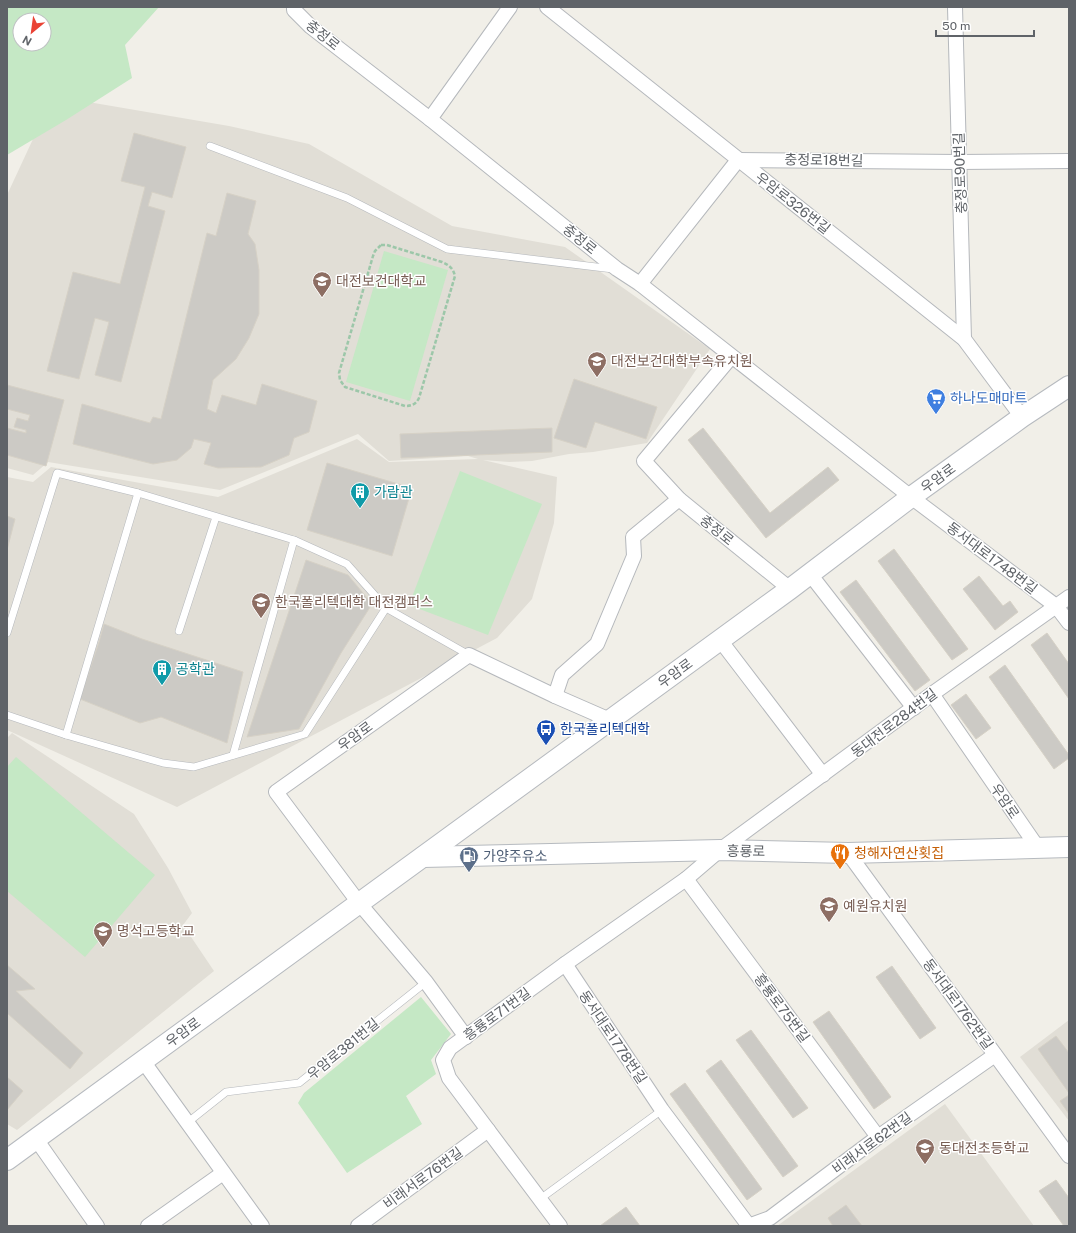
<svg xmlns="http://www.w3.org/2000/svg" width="1076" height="1233" font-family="'Public Sans','Noto Sans KR',sans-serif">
  <rect width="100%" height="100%" fill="#f1efe8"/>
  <g fill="#e1ded6">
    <polygon points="53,96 229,126 309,144 452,226 565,247 710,349 647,443 593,452 569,454 532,461 509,462 483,460 557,477 554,523 532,599 497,638 177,807 7,730 7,477 33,482 51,467 218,497 357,439 389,462 478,459 468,456 389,461 358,434 220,490 48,462 33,475 7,468 7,195"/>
    <polygon points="12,733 134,814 168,868 192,913 183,925 214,971 17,1130 7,1124 7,738"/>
    <polygon points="1069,1020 1069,1121 1020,1057"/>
    <polygon points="945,1104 1034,1226 777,1226"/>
  </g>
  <g fill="#c5e8c5" fill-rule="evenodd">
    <path d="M7,7H159L125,45L132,78L66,120L7,155ZM20,20H44V44H20Z"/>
    <polygon points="384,251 448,270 410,401 346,382"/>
    <polygon points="460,471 542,504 488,635 409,605"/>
    <polygon points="16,757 155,875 85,957 7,891 7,767"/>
    <polygon points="421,997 451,1034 431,1060 436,1074 406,1096 422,1124 347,1173 298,1103 304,1093"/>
  </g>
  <g fill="#cccac5" stroke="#d6d1c6">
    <polygon points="134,133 186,147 172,198 152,192 148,206 165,211 121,382 95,375 109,322 95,318 79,379 47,371 73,272 120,284 145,187 121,181"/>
    <polygon points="227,193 256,201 248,234 255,244 259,270 259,314 249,338 236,359 213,380 207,409 216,413 222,395 256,405 262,384 317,401 309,432 294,438 289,455 261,467 218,468 204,464 211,443 194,439 191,448 177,460 153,464 73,444 82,404 150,423 153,417 161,419 207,233 216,236"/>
    <polygon points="574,379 657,407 646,439 595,422 586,448 554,438"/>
    <polygon points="7,385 64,400 46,466 7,455 7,428 26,433 26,430 14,427 17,418 28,421 30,415 7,409"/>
    <polygon points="552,428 552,452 401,458 400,434"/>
    <polygon points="703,428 770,513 828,467 839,480 766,538 688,440"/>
    <polygon points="327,463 412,488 392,556 307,530"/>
    <polygon points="7,516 15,519 7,550"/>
    <polygon points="894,549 968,649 952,660 878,561"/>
    <polygon points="306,560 348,575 372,604 341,653 299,729 247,737"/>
    <polygon points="979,576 1003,606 1010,601 1018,612 995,630 963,589"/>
    <polygon points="856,580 930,680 915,691 840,592"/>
    <polygon points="104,624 142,639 243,672 227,743 161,717 140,723 80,699 99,642"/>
    <polygon points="1047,633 1069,664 1069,699 1031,645"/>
    <polygon points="1005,665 1069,755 1069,758 1054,769 989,677"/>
    <polygon points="966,694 991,728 976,739 951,705"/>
    <polygon points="7,965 35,989 16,991 83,1053 70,1069 7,1013"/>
    <polygon points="892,966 936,1028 920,1039 876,977"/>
    <polygon points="829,1011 891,1097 874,1109 813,1022"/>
    <polygon points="751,1030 808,1108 793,1118 736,1040"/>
    <polygon points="1056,1036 1069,1053 1069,1093 1038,1049"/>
    <polygon points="721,1060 798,1166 783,1177 706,1071"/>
    <polygon points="7,1077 23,1091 7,1110"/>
    <polygon points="685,1083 762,1189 747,1200 670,1094"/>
    <polygon points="1069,1095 1069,1114 1060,1101"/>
    <polygon points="1056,1180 1069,1198 1069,1226 1064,1226 1039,1191"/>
    <polygon points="846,1205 862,1226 833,1226 828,1218"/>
    <polygon points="626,1207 640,1226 600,1226"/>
  </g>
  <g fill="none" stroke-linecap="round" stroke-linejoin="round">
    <defs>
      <g id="service">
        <polyline points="210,146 347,198 447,249 613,269"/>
        <polyline points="179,631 216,517"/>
        <polyline points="7,633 57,473 138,493 294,540 347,564 386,608 469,655"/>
        <polyline points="7,715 66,735 163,763 194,767 305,734 386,608"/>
        <polyline points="66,735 138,493"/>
        <polyline points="233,755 294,540"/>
        <polyline points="187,1123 226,1092 299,1083 426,982"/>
        <polyline points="540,1199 662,1110"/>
      </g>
      <g id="minor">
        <polyline points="294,7 294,10 311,27 430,119 617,269 640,284 911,497 1056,606 1069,623"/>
        <polyline points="547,7 964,339 1022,417"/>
        <polyline points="955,7 964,339"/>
        <polyline points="430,119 510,7"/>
        <polyline points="640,284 738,160 959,162 1069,161"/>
        <polyline points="731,357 644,461 679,499 790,589"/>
        <polyline points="810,574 914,708"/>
        <polyline points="720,640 823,775"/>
        <polyline points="932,694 1038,848"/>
        <polyline points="555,696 562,675 597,644 634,556 633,537 679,499"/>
        <polyline points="848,853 1069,1156"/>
        <polyline points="686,879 878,1137"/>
        <polyline points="565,964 662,1110 749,1226"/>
        <polyline points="466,1037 426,982 359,903 276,792 469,655 555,696 610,720"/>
        <polyline points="143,1061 262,1226"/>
        <polyline points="36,1139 97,1226"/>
        <polyline points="148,1226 223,1173"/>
        <polyline points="358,1226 488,1130"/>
        <polyline points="560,1226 449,1078 443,1060 450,1048 565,964 686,879 720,850 932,694 1069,597"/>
        <polyline points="748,1226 770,1218 878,1137 995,1055"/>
      </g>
      <g id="secondary">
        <polyline points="423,857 720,850 848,853 1069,847"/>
        <polyline points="7,1160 790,589 911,497 1022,417 1069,386"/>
      </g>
    </defs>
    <use href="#service" stroke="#b5b8bc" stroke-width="8"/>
    <use href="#minor" stroke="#b5b8bc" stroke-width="16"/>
    <use href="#secondary" stroke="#b6babf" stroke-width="22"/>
    <path stroke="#9cc7a9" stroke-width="2.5" stroke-dasharray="4 2" stroke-linecap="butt" d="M381,245H387L442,262C449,265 453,268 455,276L419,398C416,404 412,406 405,406L345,387L340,380L339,373L373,256L375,251Z"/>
    <use href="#service" stroke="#fff" stroke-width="7"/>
    <use href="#minor" stroke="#fff" stroke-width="14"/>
    <use href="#secondary" stroke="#fff" stroke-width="20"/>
  </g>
  <defs>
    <symbol id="university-pin" viewBox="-11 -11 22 30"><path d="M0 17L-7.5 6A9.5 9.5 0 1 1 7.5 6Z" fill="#8d6e63" stroke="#fff"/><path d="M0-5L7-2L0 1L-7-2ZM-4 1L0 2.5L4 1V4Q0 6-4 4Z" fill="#fff"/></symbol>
    <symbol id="school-pin" viewBox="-11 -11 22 30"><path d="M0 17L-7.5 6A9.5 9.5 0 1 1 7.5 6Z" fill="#8d6e63" stroke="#fff"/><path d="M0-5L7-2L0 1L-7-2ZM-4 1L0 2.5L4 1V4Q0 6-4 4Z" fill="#fff"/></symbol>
    <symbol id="supermarket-pin" viewBox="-11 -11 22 30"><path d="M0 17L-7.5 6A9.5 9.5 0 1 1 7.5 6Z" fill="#3f7fe0" stroke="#fff"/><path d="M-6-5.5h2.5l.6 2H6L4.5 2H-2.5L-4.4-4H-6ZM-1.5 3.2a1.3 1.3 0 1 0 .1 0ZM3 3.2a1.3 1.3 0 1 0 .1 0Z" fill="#fff"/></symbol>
    <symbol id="building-pin" viewBox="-11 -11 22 30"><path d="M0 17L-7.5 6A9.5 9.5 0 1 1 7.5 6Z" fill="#0f9aa8" stroke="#fff"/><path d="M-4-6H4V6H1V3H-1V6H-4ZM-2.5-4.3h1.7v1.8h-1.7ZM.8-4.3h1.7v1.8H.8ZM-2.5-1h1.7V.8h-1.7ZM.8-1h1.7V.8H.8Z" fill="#fff"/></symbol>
    <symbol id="bus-pin" viewBox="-11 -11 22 30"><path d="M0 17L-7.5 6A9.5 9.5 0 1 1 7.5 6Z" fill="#1a4fb4" stroke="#fff"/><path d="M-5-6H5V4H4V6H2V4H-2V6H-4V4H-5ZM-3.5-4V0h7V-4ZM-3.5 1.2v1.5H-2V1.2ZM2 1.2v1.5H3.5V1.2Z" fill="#fff"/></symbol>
    <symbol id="restaurant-pin" viewBox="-11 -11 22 30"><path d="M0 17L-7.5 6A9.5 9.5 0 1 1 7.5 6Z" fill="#e8710a" stroke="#fff"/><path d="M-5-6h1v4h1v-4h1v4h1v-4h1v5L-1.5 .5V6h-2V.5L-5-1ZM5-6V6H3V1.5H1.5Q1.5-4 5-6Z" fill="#fff"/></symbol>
    <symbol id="fuel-pin" viewBox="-11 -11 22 30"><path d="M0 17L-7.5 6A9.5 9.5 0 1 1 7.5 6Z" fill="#5c6f8a" stroke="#fff"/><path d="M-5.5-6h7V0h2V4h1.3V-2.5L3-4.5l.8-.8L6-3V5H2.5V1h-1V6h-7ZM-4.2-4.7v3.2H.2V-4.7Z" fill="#fff"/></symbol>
  </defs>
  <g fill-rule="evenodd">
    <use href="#university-pin" x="311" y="270" width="22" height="30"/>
    <use href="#school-pin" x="586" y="350" width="22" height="30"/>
    <use href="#supermarket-pin" x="925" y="387" width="22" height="30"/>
    <use href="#building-pin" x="349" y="481" width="22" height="30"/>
    <use href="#school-pin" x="250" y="591" width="22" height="30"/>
    <use href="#building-pin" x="151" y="658" width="22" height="30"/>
    <use href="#bus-pin" x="535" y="718" width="22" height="30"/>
    <use href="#restaurant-pin" x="829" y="842" width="22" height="30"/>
    <use href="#fuel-pin" x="458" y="845" width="22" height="30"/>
    <use href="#school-pin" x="818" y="895" width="22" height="30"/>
    <use href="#school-pin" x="92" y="920" width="22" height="30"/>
    <use href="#school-pin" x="914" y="1137" width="22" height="30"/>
  </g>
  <g text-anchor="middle" stroke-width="3" stroke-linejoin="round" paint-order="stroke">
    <g font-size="14" fill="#5f6368" stroke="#fff">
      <text transform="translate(323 35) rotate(39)" y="5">충정로</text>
      <text transform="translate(824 160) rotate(1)" y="5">충정로18번길</text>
      <text transform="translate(960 173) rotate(-92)" y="5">충정로90번길</text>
      <text transform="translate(793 203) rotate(38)" y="5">우암로326번길</text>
      <text transform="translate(580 239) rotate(39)" y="5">충정로</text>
      <text transform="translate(938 478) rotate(-36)" y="5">우암로</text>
      <text transform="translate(717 530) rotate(39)" y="5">충정로</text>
      <text transform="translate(992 558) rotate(37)" y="5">동서대로1748번길</text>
      <text transform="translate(675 673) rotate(-36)" y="5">우암로</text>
      <text transform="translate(894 723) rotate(-37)" y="5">동대전로284번길</text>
      <text transform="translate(355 736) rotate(-36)" y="5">우암로</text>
      <text transform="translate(1005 801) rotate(56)" y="5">우암로</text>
      <text transform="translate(746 851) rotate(1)" y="5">흥룡로</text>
      <text transform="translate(958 1004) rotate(54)" y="5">동서대로1762번길</text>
      <text transform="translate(782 1008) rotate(53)" y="5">흥룡로75번길</text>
      <text transform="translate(497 1014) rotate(-36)" y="5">흥룡로71번길</text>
      <text transform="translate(183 1032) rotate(-36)" y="5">우암로</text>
      <text transform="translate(613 1037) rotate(56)" y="5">동서대로1778번길</text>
      <text transform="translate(343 1049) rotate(-39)" y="5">우암로381번길</text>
      <text transform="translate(872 1143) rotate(-36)" y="5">비래서로62번길</text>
      <text transform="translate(423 1178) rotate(-36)" y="5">비래서로76번길</text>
    </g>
    <g font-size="14" fill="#785e54" stroke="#fff" text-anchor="start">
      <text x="336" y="286">대전보건대학교</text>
      <text x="611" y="366">대전보건대학부속유치원</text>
      <text x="275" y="607">한국폴리텍대학 대전캠퍼스</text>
      <text x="843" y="911">예원유치원</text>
      <text x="117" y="936">명석고등학교</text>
      <text x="939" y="1153">동대전초등학교</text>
    </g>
    <g font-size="14" fill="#366cbe" stroke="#fff" text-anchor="start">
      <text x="950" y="403">하나도매마트</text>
    </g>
    <g font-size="14" fill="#0d838f" stroke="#fff" text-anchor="start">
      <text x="374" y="497">가람관</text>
      <text x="176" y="674">공학관</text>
    </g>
    <g font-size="14" fill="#164399" stroke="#fff" text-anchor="start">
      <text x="560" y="734">한국폴리텍대학</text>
    </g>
    <g font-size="14" fill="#c56008" stroke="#fff" text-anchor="start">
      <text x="854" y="858">청해자연산횟집</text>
    </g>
    <g font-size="14" fill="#4e5e75" stroke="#fff" text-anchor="start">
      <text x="483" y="861">가양주유소</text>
    </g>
  </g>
  <rect width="1076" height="1233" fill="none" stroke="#5f6368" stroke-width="16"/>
  <g transform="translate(32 32) rotate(209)"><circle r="19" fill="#ffffff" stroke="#bfc1c3"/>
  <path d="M0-3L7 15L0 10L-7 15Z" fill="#ea4335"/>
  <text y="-6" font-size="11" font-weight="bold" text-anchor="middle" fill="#5f6368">N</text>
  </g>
  <path d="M936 30v6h98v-6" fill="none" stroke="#5f6368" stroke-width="2"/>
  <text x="942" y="30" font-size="12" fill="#5f6368" stroke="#ffffff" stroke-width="3" paint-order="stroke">50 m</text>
</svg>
